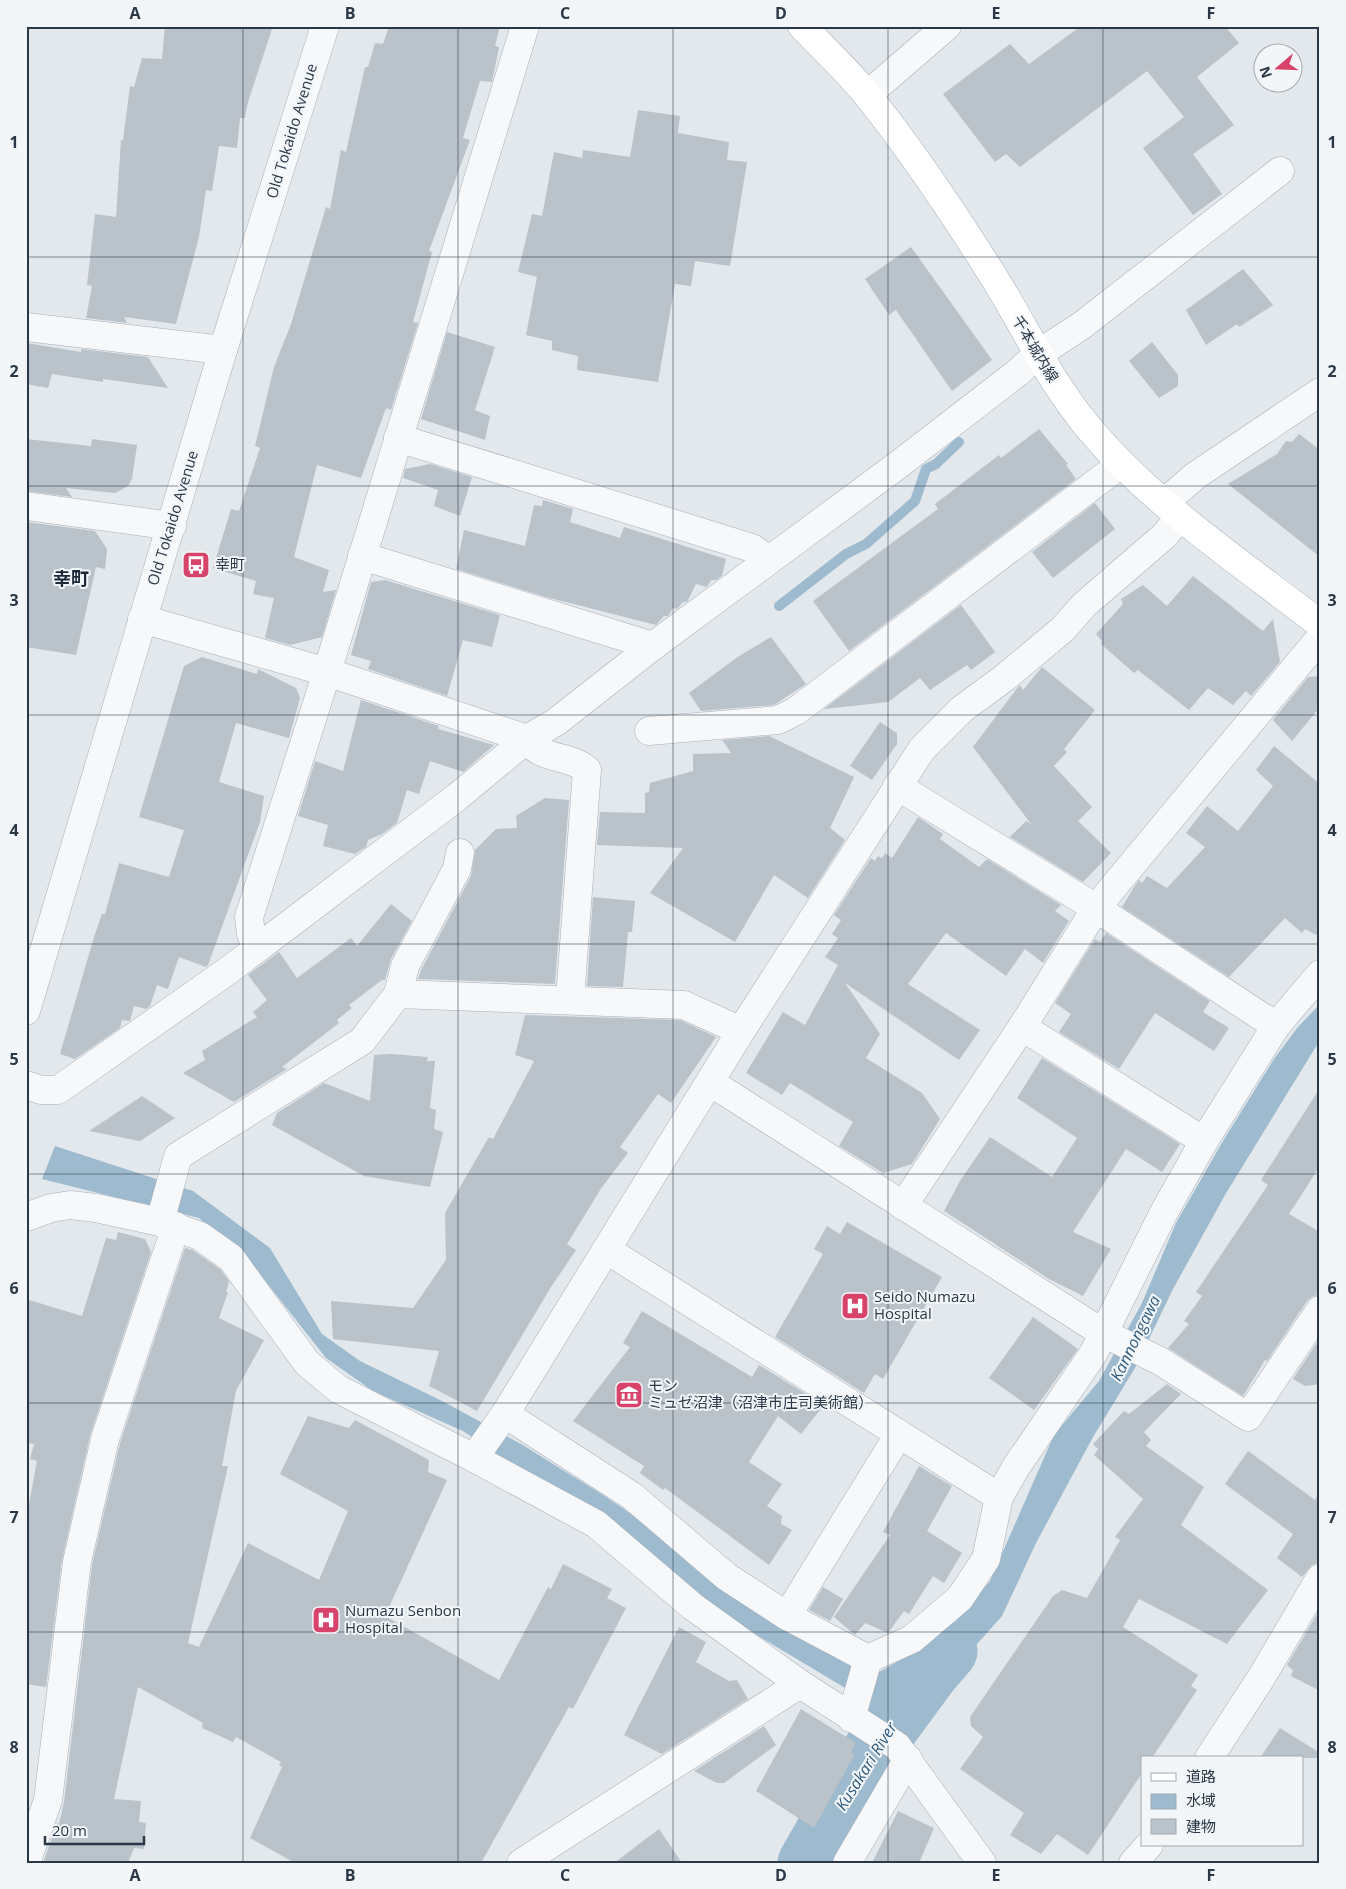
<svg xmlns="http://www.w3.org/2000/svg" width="1346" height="1889" font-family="'Open Sans','Noto Sans JP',sans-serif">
  <rect width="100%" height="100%" fill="#e3e8ec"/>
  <polygon fill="#9dbace" points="1320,1004 1320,1040 1225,1195 1173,1289 1135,1368 1093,1437 1036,1543 1002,1616 910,1719 877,1707 715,1610 542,1485 463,1431 373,1391 326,1358 270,1287 199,1218 42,1179 55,1146 193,1191 270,1248 322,1334 360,1361 444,1402 521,1444 603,1495 872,1676 943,1636 990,1581 1054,1435 1099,1381 1142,1303 1176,1223 1223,1141 1274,1059 1298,1027"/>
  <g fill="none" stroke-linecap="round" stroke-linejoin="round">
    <polyline stroke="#9dbace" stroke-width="10" points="779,606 846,554 866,544 915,501 926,469 936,464 959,442"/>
    <polyline stroke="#9dbace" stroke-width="59" points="807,1863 869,1755 930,1672 948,1651"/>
  </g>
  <g fill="#bac2ca">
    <polygon points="165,26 273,26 248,102 245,118 240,118 237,148 219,146 212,191 206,190 199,237 176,324 124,317 127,323 86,318 92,286 87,285 95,214 116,217 121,140 123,140 130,86 134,87 142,58 162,59"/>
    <polygon points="389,26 500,26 495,46 499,47 492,82 480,81 463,138 470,140 429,251 432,252 413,322 418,323 391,410 386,408 361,478 317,465 294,557 329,570 323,592 336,590 322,637 290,645 265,638 274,598 253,594 256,581 213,568 231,509 239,511 260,448 255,446 274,367 291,324 326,207 330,209 341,150 346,152 365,67 368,67 375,43 383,44"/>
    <polygon points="1081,26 1225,26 1239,43 1197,77 1234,125 1193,154 1222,194 1193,215 1143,148 1184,117 1147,71 1020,167 1006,154 995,162 943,94 1010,44 1029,64"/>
    <polygon points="638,110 680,116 678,133 729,142 727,160 747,162 730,266 695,261 691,286 675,284 658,382 577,370 578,356 552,350 552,341 526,335 537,277 518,272 532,214 542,216 554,152 582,158 583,150 630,157"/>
    <polygon points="911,247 992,360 952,391 896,310 889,315 865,279"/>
    <polygon points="1243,269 1273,305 1239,327 1237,324 1206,345 1186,310"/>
    <polygon points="447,332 495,347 475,410 490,416 485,440 421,419"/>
    <polygon points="1152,342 1178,375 1178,386 1159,398 1129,361"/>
    <polygon points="26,343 81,352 81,349 148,357 168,388 103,379 103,382 52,374 48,388 26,384"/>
    <polygon points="1039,429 1068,464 1066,465 1076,479 849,651 813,601 938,509 935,504 999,455 1001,458"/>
    <polygon points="1299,434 1320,450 1320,557 1228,484 1277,454 1286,441 1292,442"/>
    <polygon points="26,439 91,446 92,439 137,445 132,479 128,486 115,493 66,488 72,497 26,491"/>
    <polygon points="430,464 472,477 460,516 434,506 438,490 403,478 405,469"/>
    <polygon points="543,500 573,509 570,522 620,538 624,527 726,559 722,576 716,580 711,580 707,587 696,584 687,602 683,602 677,609 673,608 668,616 664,616 656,625 546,597 456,569 464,530 525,546 534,505 542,506"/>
    <polygon points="1095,503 1115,529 1053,578 1032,552"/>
    <polygon points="26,522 95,531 107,549 105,569 96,567 76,655 26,647"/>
    <polygon points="1193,576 1263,631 1273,619 1280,662 1251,696 1246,691 1233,705 1208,688 1189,710 1138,670 1134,673 1101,644 1102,641 1096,634 1123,604 1121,599 1143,585 1167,606"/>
    <polygon points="385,580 500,615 492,647 463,640 447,696 368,669 371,661 351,655 371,582"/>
    <polygon points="961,605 995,652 971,670 967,665 930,690 920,678 888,702 824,709"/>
    <polygon points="771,637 806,684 774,705 701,711 689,693 739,656"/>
    <polygon points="202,657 257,674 258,669 296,688 300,698 289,738 236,723 219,782 264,796 260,822 208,965 206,967 179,957 168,989 157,985 150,1006 146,1009 134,1006 130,1021 122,1020 120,1028 75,1059 60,1054 94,937 102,914 105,914 119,863 169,877 184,830 139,817 184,666"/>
    <polygon points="1042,667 1095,710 1064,749 1067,752 1054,766 1092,807 1078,821 1111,853 1083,882 1010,837 1026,821 1031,824 973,747 1018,687 1020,685 1023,690"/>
    <polygon points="1320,676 1320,707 1292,741 1273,720 1308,677"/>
    <polygon points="361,700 439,726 438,729 494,745 463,772 430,761 419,794 407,790 397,823 382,834 368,840 366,847 355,854 323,846 328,825 298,816 315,761 343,771"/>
    <polygon points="880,722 897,733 897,744 872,780 850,766"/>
    <polygon points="769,736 854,777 830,828 845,840 808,898 774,875 735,942 650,893 683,848 597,845 600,812 645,813 645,793 649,792 650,783 693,771 693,754 731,753 722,740"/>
    <polygon points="1274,746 1320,784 1320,937 1305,929 1302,933 1285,918 1229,977 1122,907 1136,884 1139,880 1142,883 1147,876 1167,888 1205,847 1186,833 1207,806 1238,831 1273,786 1256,770"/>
    <polygon points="545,798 569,800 555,984 418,979 420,972 471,876 475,850 496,829 517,828 516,816"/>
    <polygon points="918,817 943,834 940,839 979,867 987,859 1061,905 1055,911 1069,921 1043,963 1025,949 1006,976 946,933 908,984 980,1030 959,1060 845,983 880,1034 866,1058 922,1093 940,1119 912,1164 883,1173 839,1146 853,1122 790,1083 782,1095 746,1073 783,1012 805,1025 838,965 825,957 838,938 832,934 841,920 834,915 871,858 875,861 878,856 882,858 885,853 892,858"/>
    <polygon points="593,897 635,901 632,932 628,932 623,987 587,986"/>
    <polygon points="391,904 412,921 391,959 385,980 382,980 349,1005 352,1008 337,1020 339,1023 282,1067 287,1069 234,1102 183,1073 205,1060 202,1051 257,1017 253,1012 267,1000 248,975 279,952 297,978 351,938 357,946"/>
    <polygon points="1106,933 1210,1001 1203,1012 1229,1028 1214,1051 1155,1013 1119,1069 1059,1032 1071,1014 1055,1003 1095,939 1100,942"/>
    <polygon points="525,1015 680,1020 716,1037 671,1103 658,1094 620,1147 628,1153 602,1187 567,1244 576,1250 551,1287 477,1411 429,1386 439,1351 333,1339 331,1301 413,1308 446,1260 445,1213 489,1137 493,1139 534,1061 515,1055"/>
    <polygon points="391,1054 428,1057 427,1061 435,1061 430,1108 436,1110 434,1129 443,1132 430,1187 364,1176 272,1125 277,1113 324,1083 370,1101 374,1055"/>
    <polygon points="1042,1058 1180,1144 1162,1172 1126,1149 1073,1232 1111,1249 1083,1296 1049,1279 944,1211 960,1181 990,1137 1052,1177 1077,1138 1017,1098"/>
    <polygon points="1320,1088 1320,1166 1289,1214 1320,1232 1320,1295 1313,1296 1307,1301 1267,1361 1265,1360 1243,1396 1168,1348 1189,1324 1184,1321 1202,1296 1196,1292 1268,1185 1261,1180"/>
    <polygon points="142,1096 175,1118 140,1141 89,1131"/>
    <polygon points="847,1222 942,1277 883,1379 875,1374 864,1393 775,1337 823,1254 814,1249 827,1226 840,1234"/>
    <polygon points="118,1232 145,1239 151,1252 90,1436 62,1560 46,1687 26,1684 26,1520 37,1461 30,1459 34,1444 26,1443 26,1299 82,1316 106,1238 116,1240"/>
    <polygon points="185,1248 193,1250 220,1269 229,1281 226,1292 228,1292 219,1318 264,1340 236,1391 222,1466 228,1466 188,1643 199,1647 248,1543 319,1580 348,1511 280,1474 308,1416 349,1428 355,1420 429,1460 428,1472 447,1480 385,1616 499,1680 548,1587 551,1589 563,1564 612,1589 607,1598 626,1608 573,1709 569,1707 481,1863 295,1863 250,1838 282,1767 279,1765 281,1762 236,1737 233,1742 202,1728 203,1723 138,1687 114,1799 141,1801 139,1822 146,1823 144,1849 134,1848 128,1863 43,1863 57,1823 59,1824 64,1802 92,1565 120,1443"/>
    <polygon points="642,1311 752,1377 759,1365 824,1405 801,1434 778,1416 749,1462 782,1484 767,1506 782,1516 781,1524 792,1530 769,1565 665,1488 663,1490 640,1473 644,1466 573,1421 630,1347 623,1343"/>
    <polygon points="1033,1317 1078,1349 1034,1410 989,1378"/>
    <polygon points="1320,1338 1320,1384 1305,1386 1293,1379"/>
    <polygon points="1167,1384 1181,1394 1144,1432 1151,1440 1146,1446 1204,1487 1181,1525 1268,1590 1227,1644 1139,1599 1123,1627 1198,1675 1191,1686 1197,1690 1152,1758 1142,1758 1142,1773 1088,1855 1057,1834 1041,1854 1010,1835 1024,1813 960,1769 983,1737 971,1726 970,1717 1053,1596 1062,1590 1087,1598 1120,1540 1115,1537 1143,1499 1094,1455 1098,1449 1093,1444 1124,1411 1129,1414"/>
    <polygon points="1248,1451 1315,1500 1320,1492 1320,1562 1312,1565 1302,1577 1277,1558 1293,1534 1225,1484"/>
    <polygon points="919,1466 952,1486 927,1531 962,1553 944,1583 933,1576 909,1614 904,1611 888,1633 865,1623 855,1635 834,1617 890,1535 883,1532"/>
    <polygon points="823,1587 843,1599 830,1621 809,1610"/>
    <polygon points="1320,1609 1320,1691 1291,1676 1293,1670 1287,1665"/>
    <polygon points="679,1627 706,1642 696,1662 729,1681 737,1680 748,1699 662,1754 624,1735"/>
    <polygon points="801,1709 856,1743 851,1752 855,1754 814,1828 756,1791"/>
    <polygon points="764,1726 776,1745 724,1783 717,1783 694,1771"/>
    <polygon points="1280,1728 1320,1753 1320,1758 1260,1758"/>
    <polygon points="898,1811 934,1828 919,1863 872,1863"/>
    <polygon points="659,1829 682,1863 614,1863"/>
  </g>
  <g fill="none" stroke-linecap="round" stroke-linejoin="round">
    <defs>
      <g id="minor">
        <polyline points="867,95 947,26"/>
        <polyline points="26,327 223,350"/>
        <polyline points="398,438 752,548 768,559"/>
        <polyline points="1164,503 1195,476 1320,392"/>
        <polyline points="26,506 172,526"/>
        <polyline points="362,556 653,646"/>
        <path d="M142,619L327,672L527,739C540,761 570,754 587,770L570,999"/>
        <polyline points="649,731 778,720 796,711 1121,464"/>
        <polyline points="897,786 1096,908 1276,1026"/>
        <polyline points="257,948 251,934 249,917 327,672 525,26"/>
        <polyline points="398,994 405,966 457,869 460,853"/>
        <polyline points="26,1011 223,350 325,26"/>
        <polyline points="1022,1027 1204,1141"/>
        <polyline points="710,1082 1103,1333 1160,1361 1248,1417 1320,1310"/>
        <polyline points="26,1085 41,1090 58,1090 229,970 457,797 527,739 556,722 653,646 898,465 1017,373 1038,354 1081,326 1280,171"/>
        <polyline points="903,1206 1022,1027 1096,908 1320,638"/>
        <polyline points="26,1217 51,1208 70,1205 96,1208 160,1222 200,1236 231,1258 307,1363 338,1389 474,1458 596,1524 692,1606 800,1684 897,1746 982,1863"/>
        <polyline points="160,1222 178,1156 362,1041 398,994 684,1005 741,1031"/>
        <polyline points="607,1250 999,1497"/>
        <polyline points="505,1414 632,1496 727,1577 787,1616 868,1659 912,1639 960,1598 986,1559 999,1497 1016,1467 1093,1354 1163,1214 1204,1141 1276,1026 1320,974"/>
        <polyline points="474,1458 505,1414 741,1031 922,749 962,709 1003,679 1063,629 1084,605 1164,536 1180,517"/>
        <polyline points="787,1616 899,1434"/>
        <polyline points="851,1718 868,1659"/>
        <polyline points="1209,1758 1261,1678 1320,1578"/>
        <polyline points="26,1863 48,1800 77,1562 105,1439 176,1226"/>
        <polyline points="521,1863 800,1684"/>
        <polyline points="847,1863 908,1759"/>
        <polyline points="1133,1863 1149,1845"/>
      </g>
      <path id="major" d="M802,26C824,49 848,71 868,96C912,151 952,211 990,271C1023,323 1048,379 1088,427C1153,505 1240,562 1320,624"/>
    </defs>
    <use href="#minor" stroke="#a8afb7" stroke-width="29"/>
    <use href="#major" stroke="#a2adb9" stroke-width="29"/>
    <use href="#minor" stroke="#f6f8fa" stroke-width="28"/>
    <use href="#major" stroke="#fff" stroke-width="28"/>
  </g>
  <path fill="none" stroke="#2a3746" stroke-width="1" stroke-opacity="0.55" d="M243,26V1863M458,26V1863M673,26V1863M888,26V1863M1103,26V1863M26,257H1320M26,486H1320M26,715H1320M26,944H1320M26,1174H1320M26,1403H1320M26,1632H1320"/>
  <defs>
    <symbol id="bus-square" viewBox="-11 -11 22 22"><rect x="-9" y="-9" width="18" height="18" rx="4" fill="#d7436a" stroke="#f3f6f9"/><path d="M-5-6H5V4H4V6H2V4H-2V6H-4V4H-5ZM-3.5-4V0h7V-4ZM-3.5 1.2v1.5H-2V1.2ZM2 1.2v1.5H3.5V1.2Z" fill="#fff"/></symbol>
    <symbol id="hospital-square" viewBox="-11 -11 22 22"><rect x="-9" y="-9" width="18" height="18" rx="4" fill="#d7436a" stroke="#f3f6f9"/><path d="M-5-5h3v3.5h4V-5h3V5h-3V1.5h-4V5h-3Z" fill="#fff"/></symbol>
    <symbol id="museum-square" viewBox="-11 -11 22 22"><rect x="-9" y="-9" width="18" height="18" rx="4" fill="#d7436a" stroke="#f3f6f9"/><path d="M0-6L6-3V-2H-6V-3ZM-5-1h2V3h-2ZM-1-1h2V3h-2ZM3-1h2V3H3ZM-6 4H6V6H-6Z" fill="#fff"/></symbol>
  </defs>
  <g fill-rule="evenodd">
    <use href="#bus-square" x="180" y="549" width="32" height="32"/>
    <use href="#hospital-square" x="839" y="1290" width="32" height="32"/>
    <use href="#museum-square" x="613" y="1379" width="32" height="32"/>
    <use href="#hospital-square" x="310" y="1604" width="32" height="32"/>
  </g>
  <g text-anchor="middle" stroke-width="4" stroke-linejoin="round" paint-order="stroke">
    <g font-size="15" fill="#2a3746" stroke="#f3f6f9">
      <text transform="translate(292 131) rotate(-73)" y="5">Old Tokaido Avenue</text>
      <text transform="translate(1035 349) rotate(59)" y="5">千本城内線</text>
      <text transform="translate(173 518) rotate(-73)" y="5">Old Tokaido Avenue</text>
    </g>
    <g font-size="15" fill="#2a3746" stroke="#f3f6f9" text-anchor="start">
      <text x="215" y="570">幸町</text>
      <text x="874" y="1302">Seido Numazu<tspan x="874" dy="17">Hospital</tspan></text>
      <text x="648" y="1391">モン<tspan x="648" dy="17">ミュゼ沼津（沼津市庄司美術館）</tspan></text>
      <text x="345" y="1616">Numazu Senbon<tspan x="345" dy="17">Hospital</tspan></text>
    </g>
    <g font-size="16" font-style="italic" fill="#315b7d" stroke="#f3f6f9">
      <text transform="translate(1135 1338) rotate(-64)" y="6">Kannongawa</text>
      <text transform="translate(866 1766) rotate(-58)" y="6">Kusakari River</text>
    </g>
    <g font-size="18" font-weight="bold" fill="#1c2837" stroke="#f3f6f9">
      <text x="71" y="585">幸町</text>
    </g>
  </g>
  <rect width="1346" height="1889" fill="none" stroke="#f3f6f9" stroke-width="55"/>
  <rect x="1141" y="1756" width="162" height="90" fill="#f3f6f9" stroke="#a3aab1"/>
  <rect x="1151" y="1773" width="25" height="8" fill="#ffffff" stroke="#a3aab1"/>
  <text x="1186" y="1782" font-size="15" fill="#2a3746">道路</text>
  <rect x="1151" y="1794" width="25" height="15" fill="#9dbace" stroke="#a3aab1"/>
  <text x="1186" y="1806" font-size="15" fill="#2a3746">水域</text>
  <rect x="1151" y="1819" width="25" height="15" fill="#bac2ca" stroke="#a3aab1"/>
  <text x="1186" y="1832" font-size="15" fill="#2a3746">建物</text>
  <g transform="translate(1278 68) rotate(251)"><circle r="24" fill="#f3f6f9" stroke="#a3aab1"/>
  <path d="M0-4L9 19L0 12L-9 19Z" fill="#d7436a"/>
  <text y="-8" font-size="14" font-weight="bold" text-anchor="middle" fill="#2a3746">N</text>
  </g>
  <path d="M45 1836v8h99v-8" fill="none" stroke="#2a3746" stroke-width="2.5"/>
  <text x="52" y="1836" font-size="15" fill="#2a3746" stroke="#f3f6f9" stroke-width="4" paint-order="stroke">20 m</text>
  <rect x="28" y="28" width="1290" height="1834" fill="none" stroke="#2a3746" stroke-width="2"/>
  <g font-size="16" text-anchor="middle" font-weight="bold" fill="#2a3746">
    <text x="135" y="19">A</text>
    <text x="350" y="19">B</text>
    <text x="565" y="19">C</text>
    <text x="781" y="19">D</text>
    <text x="996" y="19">E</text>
    <text x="1211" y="19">F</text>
    <text x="14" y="148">1</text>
    <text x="1332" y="148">1</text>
    <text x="14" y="377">2</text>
    <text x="1332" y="377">2</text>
    <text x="14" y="606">3</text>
    <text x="1332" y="606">3</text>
    <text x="14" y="836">4</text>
    <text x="1332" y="836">4</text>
    <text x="14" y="1065">5</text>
    <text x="1332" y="1065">5</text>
    <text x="14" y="1294">6</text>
    <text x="1332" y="1294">6</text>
    <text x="14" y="1523">7</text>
    <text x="1332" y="1523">7</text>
    <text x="14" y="1753">8</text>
    <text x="1332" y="1753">8</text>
    <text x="135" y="1881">A</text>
    <text x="350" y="1881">B</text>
    <text x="565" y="1881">C</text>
    <text x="781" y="1881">D</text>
    <text x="996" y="1881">E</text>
    <text x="1211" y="1881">F</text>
  </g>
</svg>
